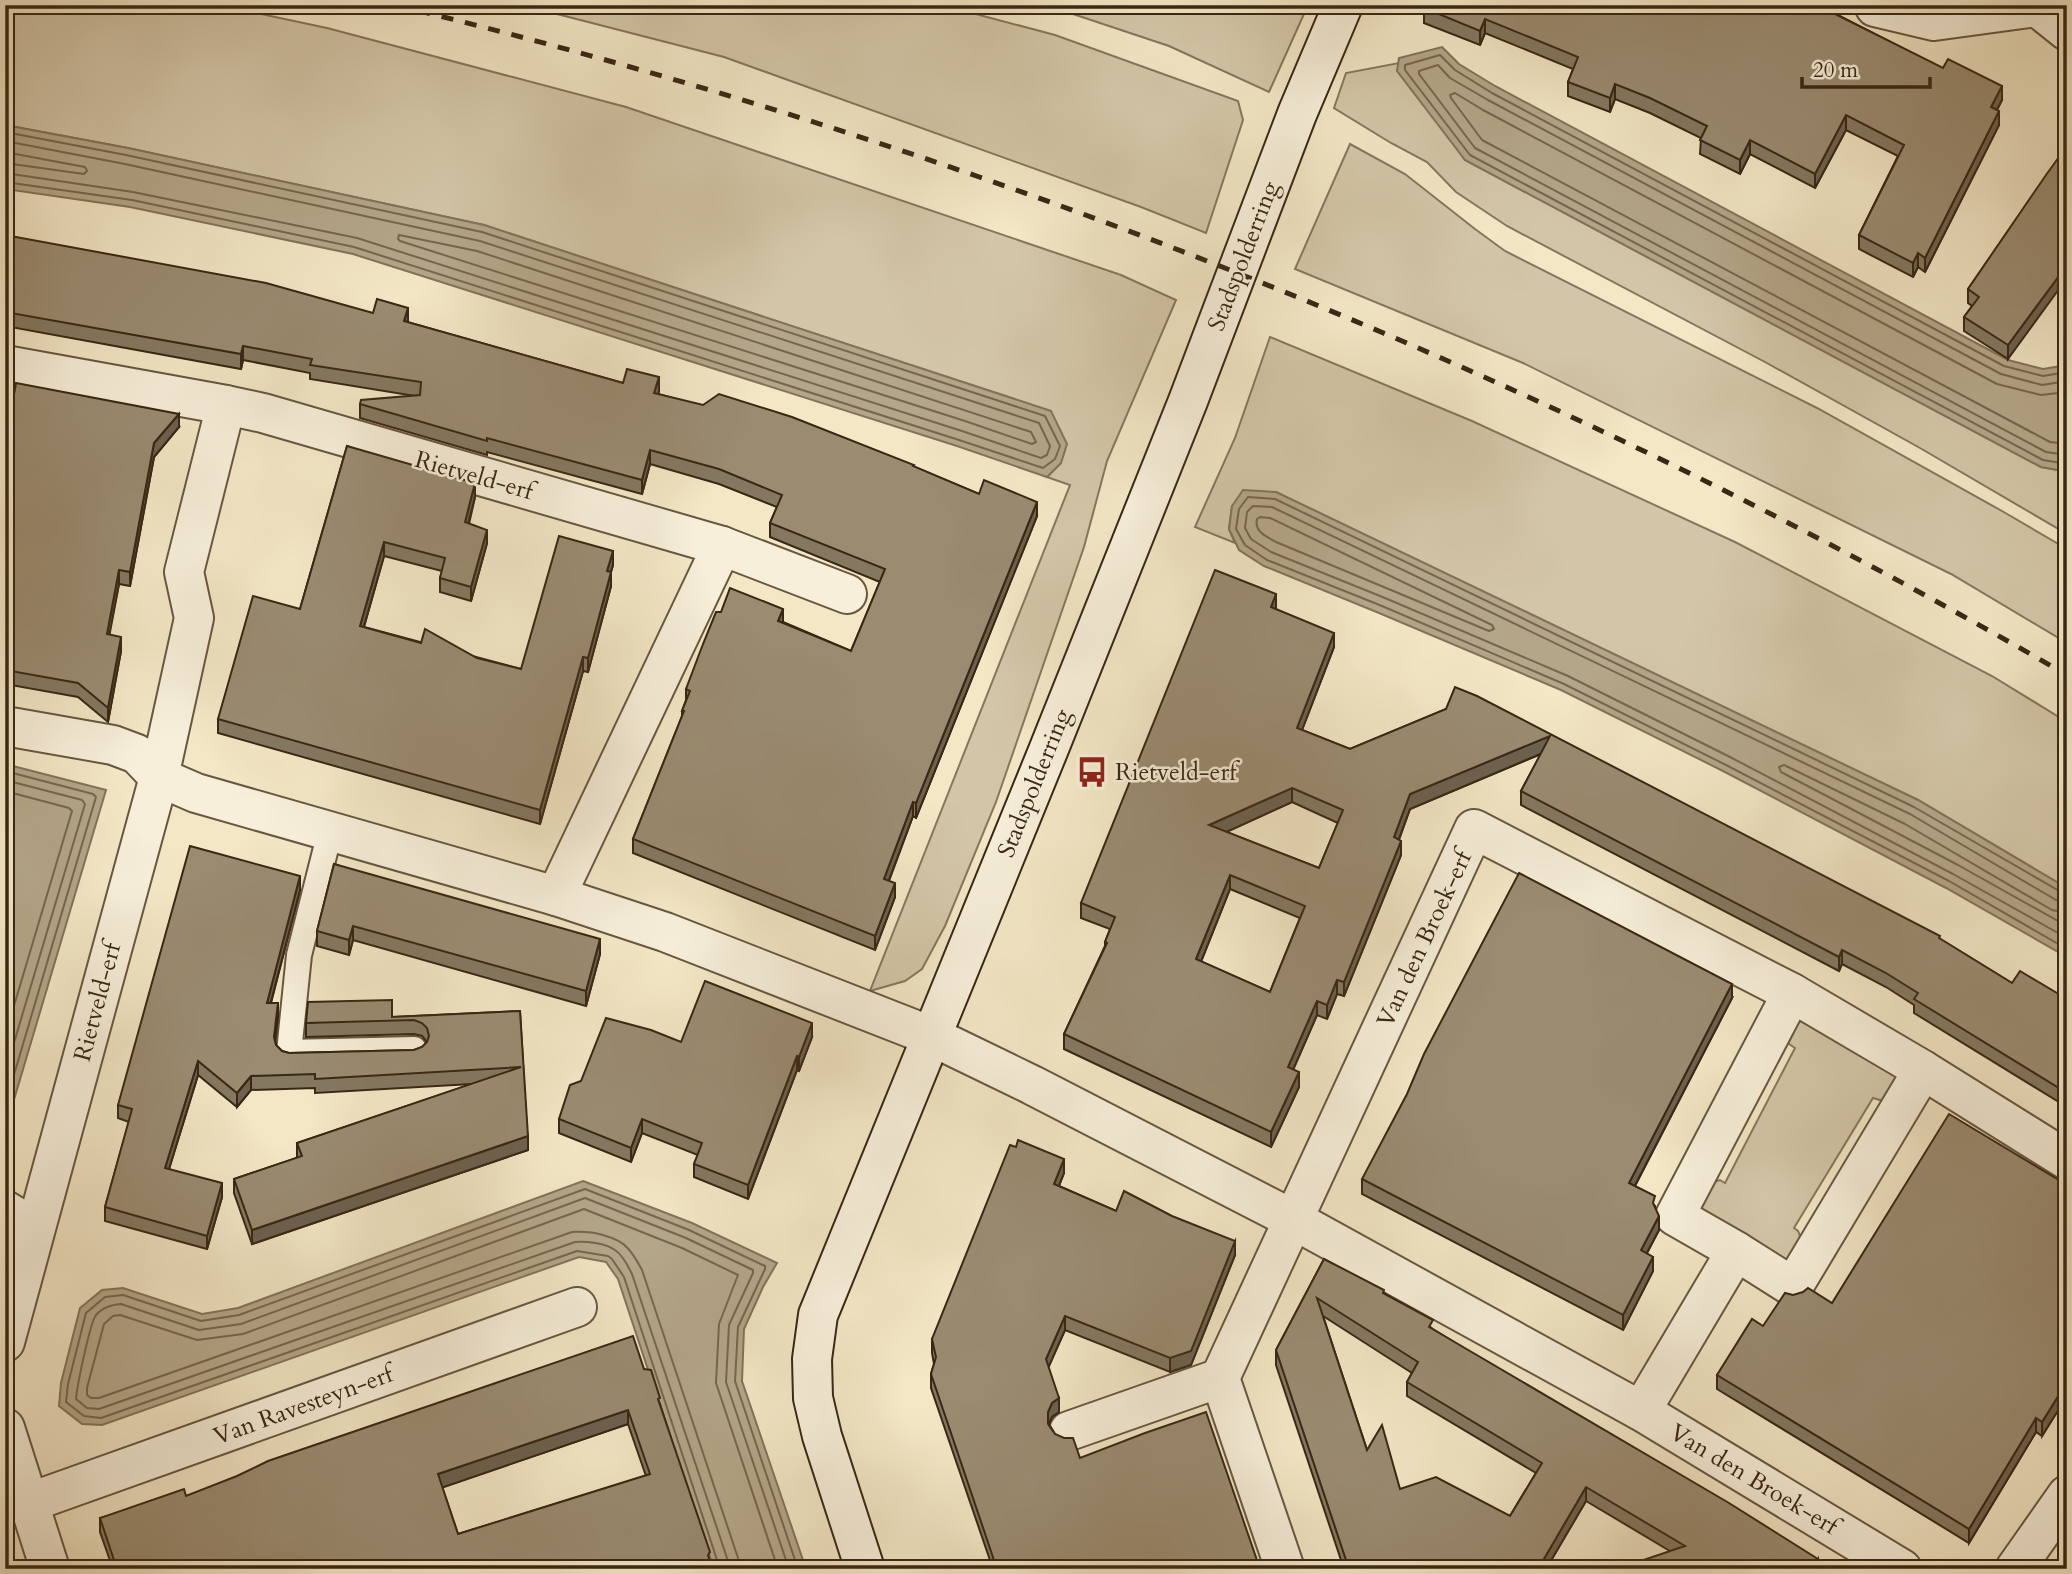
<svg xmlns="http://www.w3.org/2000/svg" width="2072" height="1574" font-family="Cardo,serif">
  <rect width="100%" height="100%" fill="#f3e7c6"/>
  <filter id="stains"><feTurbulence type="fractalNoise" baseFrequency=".00286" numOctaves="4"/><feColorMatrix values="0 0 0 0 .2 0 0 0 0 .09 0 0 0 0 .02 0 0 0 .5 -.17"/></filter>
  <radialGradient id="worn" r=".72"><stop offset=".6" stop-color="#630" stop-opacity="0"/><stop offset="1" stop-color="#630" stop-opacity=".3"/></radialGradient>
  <g fill="#d3c6a8" stroke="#86765e" stroke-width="2">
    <polygon points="5,5 218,5 327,28 626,107 1121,275 1176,300 1107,461 1084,547 996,802 945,926 922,969 905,981 870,991 1070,485 1047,477 1061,463 1051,411 484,225 128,148 5,125"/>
    <polygon points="522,5 942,5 1055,35 1238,101 1243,120 1206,233 1141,207 724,57"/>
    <polygon points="1046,5 1177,5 1213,10 1222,5 1308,5 1269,92 1169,46"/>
    <polygon points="1399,63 1465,160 2041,467 2063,471 2067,469 2067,534 1920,448 1765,362 1507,226 1456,192 1427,162 1391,143 1334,108 1346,73"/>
    <polygon points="1350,144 1405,174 1475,229 1505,251 1817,408 2002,511 2067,549 2067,643 1951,574 1523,363 1295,269"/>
    <polygon points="1270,337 1472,421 1735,542 1992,676 2067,722 2067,888 1918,800 1276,492 1232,506 1229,529 1235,543 1195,527 1235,438"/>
    <polygon points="1798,1018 1899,1076 1883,1101 1873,1098 1794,1228 1798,1231 1801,1238 1788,1260 1785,1261 1702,1211 1700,1207 1713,1182 1720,1180 1725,1183 1795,1048 1789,1044 1788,1038"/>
  </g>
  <g fill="#b4a689" stroke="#83735a" stroke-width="2">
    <polygon points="1442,47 1459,64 1495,86 2008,360 2043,369 2067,365 2067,469 2063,471 2041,467 1465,160 1397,71 1399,58"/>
    <polygon points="5,125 128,148 484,225 1051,411 1067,444 1061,463 1047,477 957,446 353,254 130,207 5,189"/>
    <polygon points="1243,490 1276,492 1918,800 2067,888 2067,957 1946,888 1723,771 1561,690 1379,613 1264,566 1239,550 1229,529 1232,506"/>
    <polygon points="5,764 106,790 13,1103 5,1105"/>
    <polygon points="583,1181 692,1223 777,1263 763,1287 744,1329 742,1381 806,1569 714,1569 618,1279 606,1262 579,1257 102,1425 82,1424 59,1406 61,1383 80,1308 102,1290 123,1288 202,1314 238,1308"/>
  </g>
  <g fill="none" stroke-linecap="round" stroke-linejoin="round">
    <g stroke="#76664e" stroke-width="2">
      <polyline points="5,132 126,155 482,232 1045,416 1060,446 1055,459 1043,468 959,440 354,247 132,200 5,182"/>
      <polyline points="5,141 125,164 480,241 1039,423 1050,446 1047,455 1041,458 962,431 357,238 133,192 5,173"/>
      <polyline points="5,152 85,167 87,171 84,174 5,163"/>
      <polygon points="399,235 477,251 1031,432 1036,442 1032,444 965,421 400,241 398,239"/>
      <polyline points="2067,372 2043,376 2004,366 1492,93 1455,70 1440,55 1405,65 1405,70 1470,155 2043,460 2067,464"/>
      <polyline points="2067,381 2042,385 2001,374 1488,100 1450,78 1438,65 1419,71 1419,74 1475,148 2046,452 2067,455"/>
      <polyline points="2067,392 2041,395 1997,384 1483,110 1455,93 1450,95 1451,98 1482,140 2050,442 2067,444"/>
      <path d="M1260,517L1270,518L1492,625L1494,629L1489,631L1276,542C1266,536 1254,532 1257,519Z"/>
      <polyline points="5,771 93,794 96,797 8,1095 5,1098"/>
      <polyline points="5,780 82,800 85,804 5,1073"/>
      <polyline points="5,791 69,808 72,811 5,1036"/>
      <polyline points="2067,893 2061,892 1914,807 1275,499 1248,497 1239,509 1236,529 1245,545 1267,560 1382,606 1564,684 1726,765 1949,881 2067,949"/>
      <polyline points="2067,902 2056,900 1910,814 1272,507 1253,506 1247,512 1245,528 1251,539 1271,552 1385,598 1568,676 1730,757 1953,874 2067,938"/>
      <polyline points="2067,913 2052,910 1905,824 1784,765 1779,767 1781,772 1958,865 2067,926"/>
      <polyline points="720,1569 624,1277 612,1259 608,1256 577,1251 101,1418 84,1416 66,1402 68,1384 86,1313 105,1297 123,1295 201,1321 239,1315 585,1189 689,1230 765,1266 765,1269 738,1327 735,1381 798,1569"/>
      <path d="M729,1569L728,1561L632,1274C628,1266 623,1255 615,1250C606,1243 585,1241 575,1242L99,1409L87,1408L76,1399C77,1386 90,1323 96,1315C103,1307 111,1305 121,1304L199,1330L241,1324L585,1198L686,1238L753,1270V1273L729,1325L726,1382L789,1569"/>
      <path d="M739,1569L738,1558L642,1270C629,1245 622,1239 595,1233C587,1232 580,1231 572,1232L99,1398H91L87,1395V1388L104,1324L113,1316L120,1315L197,1340L243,1334L584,1209L682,1248L738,1275L719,1324L716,1383L778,1569"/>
    </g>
    <defs>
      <polyline id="lane" points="330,832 299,955 289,1052 414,1049"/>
      <g id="street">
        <polyline points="1874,5 1875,7 1934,21 2037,7 2067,31"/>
        <polyline points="5,365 226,405 263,413 722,546 847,594"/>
        <polyline points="5,726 113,745 137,754 159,777 196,793 556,896 665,932 931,1036 1032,1085 1294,1220 1641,1411 1902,1569"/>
        <polyline points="556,896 722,546"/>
        <polyline points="5,1210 35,1228"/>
        <polyline points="1736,1251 1675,1216 1792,993"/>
        <polyline points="5,1342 159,777 194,618 184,572 226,405"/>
        <polyline points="1641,1411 1736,1251 1793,1287 1923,1070"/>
        <polyline points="5,1428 50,1569"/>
        <polyline points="1069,1431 1220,1378"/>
        <polyline points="28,1503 577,1307"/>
        <polyline points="1285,1569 1220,1378 1474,829 1792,993 1923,1070 2067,1160"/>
        <polyline points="2015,1569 2067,1495"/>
      </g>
      <polyline id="secondary" points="865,1569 822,1436 813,1398 812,1359 818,1315 1048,751 1188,401 1297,114 1343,5"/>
    </defs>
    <use href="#lane" stroke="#685740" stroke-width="28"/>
    <use href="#street" stroke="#685740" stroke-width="42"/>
    <use href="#secondary" stroke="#392714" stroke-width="42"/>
    <use href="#lane" stroke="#f7efda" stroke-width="24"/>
    <use href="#street" stroke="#f7efda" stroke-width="38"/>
    <use href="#secondary" stroke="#f7efda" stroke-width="38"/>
    <path stroke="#392714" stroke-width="5" stroke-dasharray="12 12" stroke-linecap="butt" d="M395,5C980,147 1546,373 2067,675"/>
  </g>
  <g fill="#847861" stroke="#392714" stroke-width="2" fill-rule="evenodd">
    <polygon points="1424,8 1838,15 2002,100 1997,110 1999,125 1925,272 1918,267 1913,277 1859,249 1859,235 1898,156 1846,130 1815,188 1750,154 1740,174 1700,154 1701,138 1650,113 1615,99 1610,112 1568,96 1568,82 1573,69 1485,33 1480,45 1424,23"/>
    <polygon points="2067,146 2008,359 1964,331 1964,317 1972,306 1968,303 1968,289"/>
    <polygon points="5,235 407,322 623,383 659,391 658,394 914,467 979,494 1037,516 916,818 913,816 889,881 895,897 875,950 633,853 633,839 682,716 682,711 686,700 686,689 783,622 851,651 880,582 770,537 770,523 777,507 719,484 650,464 642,494 487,452 487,455 360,418 360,404 415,396 310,379 310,373 243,360 241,369 5,326"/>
    <polygon points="5,416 179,427 154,457 130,586 119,584 109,634 121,651 108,722 78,697 5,684"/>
    <polygon points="347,446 475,497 469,524 487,543 471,601 440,592 440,578 442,571 384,556 364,627 521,669 613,565 611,572 611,586 588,672 583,671 540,824 218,733 218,719 300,609"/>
    <path d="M1276,609L1334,647L1302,730L1350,749L1446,709L1940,939L2012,983L2067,999V1107L1914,1013V1005L1886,987L1842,964L1839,971L1521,805V791L1541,754L1410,809L1399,840L1401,855L1344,996L1337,994L1327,1019L1317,1015L1293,1070L1299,1087L1271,1147L1064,1049V1034L1105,946V942L1110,929L1081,918V903ZM1292,802L1338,823L1319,868L1226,832ZM1230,889L1300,918L1270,992L1201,962Z"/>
    <polygon points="334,864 600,954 586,1006 353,940 349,955 317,946 317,931"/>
    <polygon points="300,890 271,1003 278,1016 275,1042 276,1045 282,1051 289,1053 414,1050 422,1047 427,1042 422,1036 414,1034 306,1037 306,1023 392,1017 520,1011 528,1150 252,1244 234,1193 234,1179 297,1158 297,1143 472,1084 315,1093 315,1088 251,1090 237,1107 198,1075 169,1169 222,1197 207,1249 105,1221 105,1207 129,1122 118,1118 118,1105"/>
    <polygon points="1732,998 1635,1186 1655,1206 1659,1230 1647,1253 1653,1271 1623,1330 1362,1194 1362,1179"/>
    <polygon points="812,1037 799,1071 797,1070 748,1199 694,1177 694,1164 698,1155 642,1133 631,1162 559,1133 559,1119 581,1081 681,1042"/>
    <polygon points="1064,1173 1059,1186 1116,1211 1235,1255 1191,1365 1170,1372 1065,1330 1048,1367 1059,1412 1052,1417 1049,1424 1055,1434 1080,1458 1260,1569 993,1569 931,1388 931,1374 934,1364 932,1353 932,1339"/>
    <polygon points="2067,1185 2067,1396 2042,1436 2036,1432 1969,1543 1717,1389 1717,1375 1763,1326 1832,1303"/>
    <path d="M1324,1259L1384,1293L1433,1329L1818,1569L1670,1551L1586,1501L1546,1569H1344L1276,1365V1350ZM1323,1316L1412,1373L1407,1382V1396L1536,1473L1510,1516L1400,1489L1367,1450Z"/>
    <path d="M644,1369L660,1404L712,1569H113L100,1532V1518L186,1496ZM628,1424L646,1476L458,1534L442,1487Z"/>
  </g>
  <g fill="#6c614f" stroke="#392714" stroke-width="2">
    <polygon points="1485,19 1485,33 1480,45 1480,31"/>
    <polygon points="1615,84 1615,99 1610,112 1610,98"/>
    <polygon points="2002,86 2002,100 1991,121 1991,107"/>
    <polygon points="1999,111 1999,125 1925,272 1925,258"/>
    <polygon points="1846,115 1846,130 1815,188 1815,174"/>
    <polygon points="1750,140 1750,154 1740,174 1740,160"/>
    <polygon points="1918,253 1918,267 1913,277 1913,263"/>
    <polygon points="2067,265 2067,278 2008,359 2008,345"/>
    <polygon points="408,308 408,322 404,321"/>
    <polygon points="243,346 243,360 241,369 241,354"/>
    <polygon points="659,377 659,391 654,407 654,393"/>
    <polygon points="179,414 179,427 154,457 130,586 130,572 154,443"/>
    <polygon points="650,450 650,464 642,494 642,480"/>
    <polygon points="475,483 475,497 465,536 465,522"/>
    <polygon points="1037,502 1037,516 916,818 916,803"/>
    <polygon points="487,530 487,543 471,601 471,587"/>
    <polygon points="384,542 384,556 360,640 360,626"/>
    <polygon points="613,551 613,565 607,585 607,571"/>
    <polygon points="119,570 119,584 107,648 107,634"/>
    <polygon points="611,572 611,586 588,672 588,658"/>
    <polygon points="1276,594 1276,609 1271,622 1271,607"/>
    <polygon points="783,609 783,623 778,621"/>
    <polygon points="1334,633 1334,647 1297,743 1297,728"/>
    <polygon points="121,637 121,651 108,722 108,708"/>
    <polygon points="583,657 583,671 540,824 540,810"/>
    <polygon points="1550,736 1550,750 1410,809 1394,852 1394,837 1410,794"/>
    <polygon points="1292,788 1292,802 1209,840 1209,825"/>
    <polygon points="913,802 913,816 884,893 884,879"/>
    <polygon points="1401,841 1401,855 1344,996 1344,982"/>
    <polygon points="1230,875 1230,889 1196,974 1196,959"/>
    <polygon points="300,876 300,890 267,1017 267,1003"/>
    <polygon points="895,883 895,897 875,950 875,936"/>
    <polygon points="353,926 353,940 349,955 349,940"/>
    <polygon points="600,939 600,954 586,1006 586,991"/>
    <polygon points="1842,950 1842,964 1839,971 1839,957"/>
    <polygon points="1337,980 1337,994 1327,1019 1327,1005"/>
    <polygon points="1732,984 1732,998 1629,1197 1629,1183"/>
    <polygon points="1317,1001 1317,1015 1288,1081 1288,1067"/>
    <polygon points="278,1003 278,1016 274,1051 274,1037"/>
    <polygon points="812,1023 812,1037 799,1071 799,1057"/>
    <polygon points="797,1056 797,1070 748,1199 748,1185"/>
    <polygon points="198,1061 198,1075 165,1182 165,1168"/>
    <polygon points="1299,1072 1299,1087 1271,1147 1271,1132"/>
    <polygon points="251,1076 251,1090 237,1107 237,1093"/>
    <polygon points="642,1119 642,1133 631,1162 631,1148"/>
    <polygon points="528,1136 528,1150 252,1244 252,1230"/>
    <polygon points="1064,1159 1064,1173 1054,1198 1054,1184"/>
    <polygon points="222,1183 222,1197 207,1249 207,1236"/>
    <polygon points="1659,1216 1659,1230 1641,1264 1641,1250"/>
    <polygon points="1235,1241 1235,1255 1191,1365 1170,1372 1170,1358"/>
    <polygon points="1653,1257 1653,1271 1623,1330 1623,1315"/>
    <polygon points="1065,1316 1065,1330 1046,1373 1046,1359"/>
    <polygon points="2067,1382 2067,1396 2042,1436 2042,1422"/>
    <polygon points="1059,1398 1059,1412 1052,1417 1048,1426 1048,1412 1052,1403"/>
    <polygon points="628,1410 628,1424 438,1489 438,1474"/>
    <polygon points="2036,1418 2036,1432 1969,1543 1969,1529"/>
    <polygon points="1586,1487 1586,1501 1546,1569 1538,1569"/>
    <polygon points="11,1521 11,1559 5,1563 5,1525"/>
    <polygon points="1818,1559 1818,1569 1812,1569"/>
  </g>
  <g fill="#9a8b71" stroke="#392714" stroke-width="2" fill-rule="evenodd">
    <polygon points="1425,5 1829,5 1838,10 1831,12 1943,68 1948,59 2002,86 1991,107 1999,111 1925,258 1918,253 1913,263 1859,235 1904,145 1846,115 1815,174 1750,140 1740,160 1700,140 1707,126 1650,98 1615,84 1610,98 1568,82 1578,57 1485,19 1480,31 1424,8"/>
    <polygon points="2067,146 2067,265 2008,345 1964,317 1979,297 1968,289 2046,175"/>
    <polygon points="5,235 266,283 373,313 377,299 408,308 404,321 623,383 627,369 659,377 654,393 703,405 719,394 792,417 914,465 913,466 979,494 984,480 1037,502 916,803 913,802 884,879 895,883 875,936 633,839 684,711 682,711 690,691 686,689 703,644 716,612 721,612 730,588 783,609 778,621 851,651 885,569 770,523 782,495 719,469 650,450 642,480 487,438 487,441 360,404 361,400 420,395 421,382 310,365 312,359 243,346 241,354 5,312"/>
    <polygon points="16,383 179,414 154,443 130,572 119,570 107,634 121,637 108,708 78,683 5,670 5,416 10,417"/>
    <polygon points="347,446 475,483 465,522 487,530 471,587 440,578 445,558 384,542 360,626 421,643 425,629 477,658 521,669 559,536 613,551 607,571 611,572 588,658 583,657 540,810 218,719 253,596 300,609"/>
    <path d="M1215,570L1276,594L1271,607L1334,633L1297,728L1350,749L1446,709L1455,687L1477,696L1940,936L1939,938L2012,983L2020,971L2067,999V1093L1914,999L1918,993L1886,973L1842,950L1839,957L1521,791L1550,736L1410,794L1394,837L1401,841L1344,982L1337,980L1327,1005L1317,1001L1288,1067L1299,1072L1271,1132L1064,1034L1107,943L1105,942L1115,917L1081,903ZM1292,788L1343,810L1319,868L1209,825ZM1230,875L1305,906L1270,992L1196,959Z"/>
    <polygon points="190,846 300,876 267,1003 278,1003 274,1037 276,1045 282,1051 289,1053 414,1050 422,1047 427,1042 429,1036 427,1028 422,1023 414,1020 306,1023 308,1002 392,1000 392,1017 520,1011 528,1136 252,1230 234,1179 302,1156 297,1143 521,1067 315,1079 315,1074 251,1076 237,1093 198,1061 165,1168 222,1183 207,1236 105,1207 132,1109 118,1105"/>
    <polygon points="334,864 600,939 586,991 353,926 349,940 317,931"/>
    <polygon points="1519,873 1732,984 1629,1183 1655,1196 1653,1203 1659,1216 1641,1250 1653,1257 1623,1315 1362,1179 1407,1094 1424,1054"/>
    <polygon points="705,981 812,1023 799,1057 797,1056 748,1185 694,1164 702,1143 642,1119 631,1148 559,1119 570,1085 581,1081 606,1018 651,1030 681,1042"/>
    <polygon points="1949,1114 2067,1185 2067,1382 2042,1422 2036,1418 1969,1529 1717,1375 1752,1319 1763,1326 1785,1293 1793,1295 1803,1292 1808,1288 1832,1303"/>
    <polygon points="1018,1140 1064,1159 1054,1184 1116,1211 1124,1191 1172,1216 1235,1241 1191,1351 1170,1358 1065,1316 1046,1359 1059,1398 1052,1403 1048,1412 1048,1424 1055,1434 1064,1438 1073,1438 1080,1458 1145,1433 1206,1412 1260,1569 997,1569 931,1374 936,1357 932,1339 1010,1145 1016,1147"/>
    <path d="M1324,1259L1384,1290L1383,1293L1433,1320L1429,1327L1729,1503L1818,1559L1812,1569H1617L1685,1546L1586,1487L1538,1569H1349L1276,1350ZM1317,1298L1418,1362L1407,1382L1542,1463L1510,1516L1436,1477L1400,1489L1382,1425L1367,1450Z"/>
    <path d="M633,1336L644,1369L651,1370L660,1398L658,1399L710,1552L708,1555L712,1569H117L100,1518L184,1489L186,1496L237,1476L268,1461ZM628,1410L650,1474L458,1534L438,1474Z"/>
    <polygon points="5,1504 11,1521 5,1525"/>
  </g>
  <defs>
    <symbol id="bus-bare" viewBox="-9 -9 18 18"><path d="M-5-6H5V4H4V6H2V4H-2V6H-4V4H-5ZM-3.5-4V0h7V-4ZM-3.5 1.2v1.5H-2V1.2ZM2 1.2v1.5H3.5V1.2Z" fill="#8f2418" stroke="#f7efda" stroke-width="2.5" paint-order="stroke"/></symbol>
  </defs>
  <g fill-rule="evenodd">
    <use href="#bus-bare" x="1070" y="750" width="44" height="44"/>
  </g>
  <g text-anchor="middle" stroke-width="5" stroke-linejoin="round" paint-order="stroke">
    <g font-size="24" fill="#392714" stroke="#f7efda">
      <text transform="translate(1243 256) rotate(-69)" y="8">Stadspolderring</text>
      <text transform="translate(474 475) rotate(16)" y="8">Rietveld-erf</text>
      <text transform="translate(1034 783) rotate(-68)" y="8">Stadspolderring</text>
      <text transform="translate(1424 939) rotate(-65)" y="8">Van den Broek-erf</text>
      <text transform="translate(97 1002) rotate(-75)" y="8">Rietveld-erf</text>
      <text transform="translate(303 1405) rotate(-20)" y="8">Van Ravesteyn-erf</text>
      <text transform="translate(1754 1479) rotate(31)" y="8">Van den Broek-erf</text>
    </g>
    <g font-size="24" fill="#392714" stroke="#f7efda" text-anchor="start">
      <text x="1115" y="780">Rietveld-erf</text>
    </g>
  </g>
  <rect width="2072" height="1574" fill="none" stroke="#f3e7c6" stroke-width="28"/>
  <rect x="7" y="7" width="2058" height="1560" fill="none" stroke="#392714" stroke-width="3.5"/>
  <rect x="14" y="14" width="2044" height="1546" fill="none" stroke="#392714" stroke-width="2"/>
  <path d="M1802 77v10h128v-10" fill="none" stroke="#392714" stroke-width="3.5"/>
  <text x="1813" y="77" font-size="21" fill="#392714" stroke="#f7efda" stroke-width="5" paint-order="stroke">20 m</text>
  <rect width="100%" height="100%" filter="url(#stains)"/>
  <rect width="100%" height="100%" fill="url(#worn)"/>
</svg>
